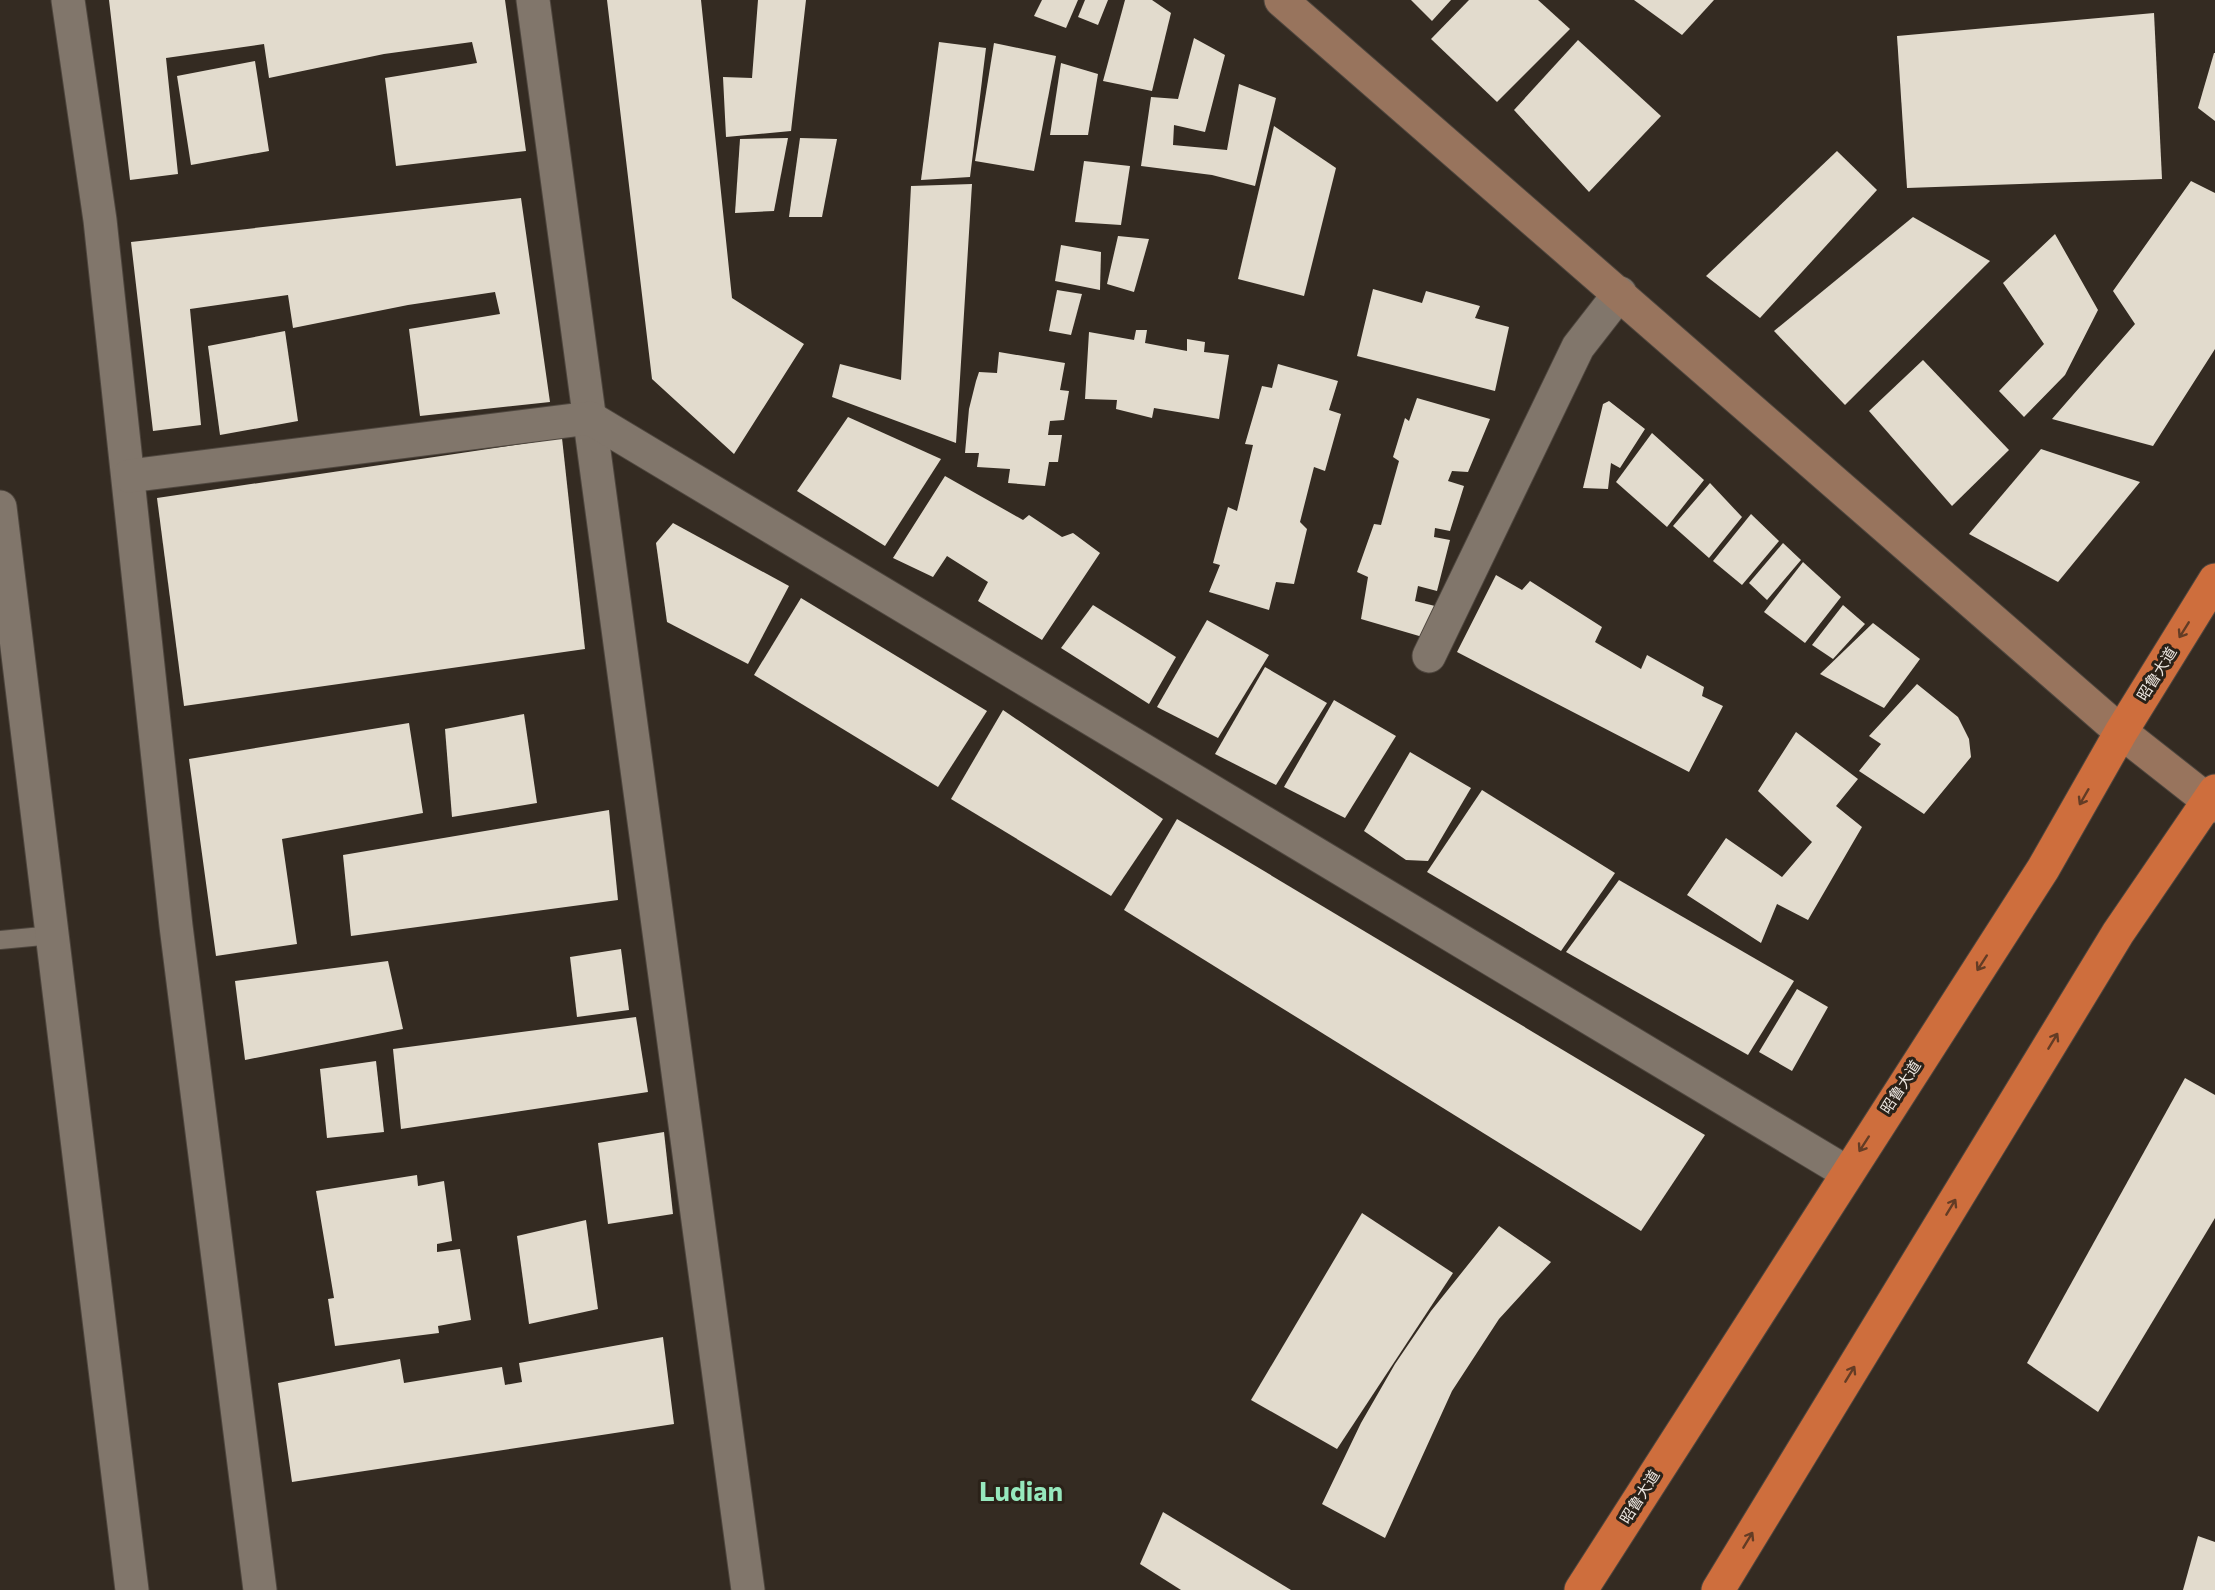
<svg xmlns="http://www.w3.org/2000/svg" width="2215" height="1590" font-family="Commissioner,'Noto Sans SC',sans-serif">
  <rect width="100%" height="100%" fill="#342b22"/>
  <g fill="#e2dbcd">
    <polygon points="109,0 505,0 526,151 396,166 385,78 477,63 472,42 384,54 269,78 264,44 166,58 178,174 130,180"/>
    <polygon points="607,0 701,0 732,298 804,344 734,454 652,379"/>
    <polygon points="758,0 806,0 791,131 726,137 723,77 752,78"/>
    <polygon points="1042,0 1078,0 1066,28 1034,16"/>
    <polygon points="1085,0 1108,0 1098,25 1078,17"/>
    <polygon points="1125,0 1152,0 1171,13 1152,91 1103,81"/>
    <polygon points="1411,0 1451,0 1432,21"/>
    <polygon points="1469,0 1538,0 1570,29 1497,102 1431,39"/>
    <polygon points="1634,0 1714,0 1682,35"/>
    <polygon points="2154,13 2162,179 1907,188 1897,36"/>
    <polygon points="1194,38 1225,55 1205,132 1174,125 1173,145 1227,150 1239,84 1276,98 1255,186 1212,175 1141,166 1151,97 1178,99"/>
    <polygon points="1578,40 1661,116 1589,192 1514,110"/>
    <polygon points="939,42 986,48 970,177 921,180"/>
    <polygon points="994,43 1056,56 1034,171 975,161"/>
    <polygon points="2214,53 2215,53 2215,121 2198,108"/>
    <polygon points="255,61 269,151 191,165 177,76"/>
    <polygon points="1061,63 1098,74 1088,135 1050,135"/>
    <polygon points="1274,126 1336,168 1304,296 1238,279"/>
    <polygon points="788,138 774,211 735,213 740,139"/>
    <polygon points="800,138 837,139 822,217 789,217"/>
    <polygon points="1837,151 1877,190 1760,318 1706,276"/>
    <polygon points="1084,161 1130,166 1121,225 1075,222"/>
    <polygon points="2191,181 2215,193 2215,349 2153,446 2052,419 2135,324 2113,291"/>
    <polygon points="972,184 956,443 832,397 840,364 901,380 911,186"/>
    <polygon points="521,198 550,402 420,416 409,329 500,314 495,292 408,305 293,328 288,295 190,309 201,425 153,431 131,242"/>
    <polygon points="1913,217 1990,261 1845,405 1774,331"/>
    <polygon points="2055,234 2098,310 2065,375 2024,417 1999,391 2044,344 2003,283"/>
    <polygon points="1118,236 1149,239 1134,292 1107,284"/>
    <polygon points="1061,245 1101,252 1100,290 1055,281"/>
    <polygon points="1373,289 1422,303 1426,291 1480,306 1475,318 1509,327 1495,391 1357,356"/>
    <polygon points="1057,290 1082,294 1071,335 1049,331"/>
    <polygon points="1136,330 1147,330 1145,343 1187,351 1187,339 1205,342 1204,352 1229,355 1219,419 1154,408 1152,418 1116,409 1117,400 1085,399 1089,332 1134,340"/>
    <polygon points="285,331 298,421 220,435 208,346"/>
    <polygon points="999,352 1065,363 1060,390 1069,391 1064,420 1050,421 1048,435 1062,435 1058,462 1049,462 1045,486 1008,483 1010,469 977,467 979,453 965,453 969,409 976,381 979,372 997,373"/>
    <polygon points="1923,360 2009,450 1952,506 1869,411"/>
    <polygon points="1278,364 1338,381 1329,410 1341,414 1325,471 1314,467 1300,522 1307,529 1294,584 1276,582 1269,610 1209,592 1220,565 1213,563 1228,507 1237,511 1253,445 1245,444 1262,386 1272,388"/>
    <polygon points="1417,398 1490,419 1468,472 1452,471 1448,481 1464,486 1450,531 1435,528 1434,537 1450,540 1437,591 1418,586 1415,601 1435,606 1426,638 1361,619 1368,577 1357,572 1374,524 1381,525 1399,461 1393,457 1405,418 1409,421"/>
    <polygon points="1609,401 1645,429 1620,468 1611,463 1608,489 1583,488 1603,404"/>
    <polygon points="848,417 941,459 885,546 797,491"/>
    <polygon points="1652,433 1704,480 1667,527 1616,482"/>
    <polygon points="562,438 585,649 184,706 157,498"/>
    <polygon points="2041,449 2140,482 2058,582 1969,534"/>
    <polygon points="945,476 1023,520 1029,515 1062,537 1073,533 1100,553 1042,640 978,601 988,582 947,556 933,577 893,558"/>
    <polygon points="1710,483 1742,517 1709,558 1673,526"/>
    <polygon points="1751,514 1779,541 1742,585 1713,561"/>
    <polygon points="673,523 789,586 748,664 667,622 656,543"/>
    <polygon points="1783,543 1801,560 1767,600 1749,583"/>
    <polygon points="1803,562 1841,597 1805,643 1764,612"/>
    <polygon points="1496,575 1522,590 1530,581 1602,627 1595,642 1641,669 1647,655 1704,687 1702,696 1723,706 1689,772 1457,652"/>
    <polygon points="801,598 987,711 938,787 754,675"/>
    <polygon points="1093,605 1176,657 1149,704 1061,648"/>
    <polygon points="1843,605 1865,624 1833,659 1812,645"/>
    <polygon points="1207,620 1269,655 1218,738 1157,707"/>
    <polygon points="1873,623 1920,659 1884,708 1820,674"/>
    <polygon points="1265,667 1327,703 1276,785 1215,754"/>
    <polygon points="1917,684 1958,717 1969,739 1971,757 1924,814 1859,771 1881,744 1869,736"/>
    <polygon points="1334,700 1396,736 1345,818 1284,787"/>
    <polygon points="1003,710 1163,819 1111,896 951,799"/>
    <polygon points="524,714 537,803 452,817 445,729"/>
    <polygon points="409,723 423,813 282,839 297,944 216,956 189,759"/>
    <polygon points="1796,732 1858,779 1836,806 1862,827 1808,920 1777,904 1761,943 1687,895 1726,838 1782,877 1812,842 1758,791"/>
    <polygon points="1410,752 1471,788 1428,861 1406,860 1364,831"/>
    <polygon points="1482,790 1615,873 1561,951 1427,872"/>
    <polygon points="609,810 618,900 351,936 343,855"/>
    <polygon points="1177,819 1705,1135 1641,1231 1124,910"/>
    <polygon points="1619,880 1794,981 1748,1055 1566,952"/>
    <polygon points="621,949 629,1010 577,1017 570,957"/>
    <polygon points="388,961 403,1029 245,1060 235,981"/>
    <polygon points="1797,989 1828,1007 1792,1071 1759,1052"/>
    <polygon points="636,1017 648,1092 401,1129 393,1049"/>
    <polygon points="376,1061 384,1132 327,1138 320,1069"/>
    <polygon points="2185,1078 2215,1095 2215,1218 2098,1412 2027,1363"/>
    <polygon points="664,1132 673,1214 608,1224 598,1143"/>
    <polygon points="417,1175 418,1186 444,1181 452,1241 437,1244 437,1252 460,1249 471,1320 438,1326 439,1333 335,1346 328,1299 334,1298 316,1191"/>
    <polygon points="1362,1213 1453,1273 1337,1449 1251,1400"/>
    <polygon points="586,1220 598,1309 529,1324 517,1236"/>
    <polygon points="1499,1226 1551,1262 1499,1319 1452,1391 1385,1538 1322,1504 1361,1423 1395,1364 1431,1311"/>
    <polygon points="663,1337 674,1424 292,1482 278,1383 400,1359 404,1383 502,1367 505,1385 522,1382 519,1363"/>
    <polygon points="1163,1512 1291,1590 1181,1590 1140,1564"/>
    <polygon points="2198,1536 2215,1542 2215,1590 2183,1590"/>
  </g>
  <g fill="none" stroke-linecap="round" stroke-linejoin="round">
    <defs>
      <polyline id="lane" points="0,940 53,935"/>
      <g id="street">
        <polyline points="68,0 100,220 176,926 260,1590"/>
        <polyline points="533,0 748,1590"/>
        <polyline points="129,476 590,418 1846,1172"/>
        <polyline points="0,507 132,1590"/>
        <polyline points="1429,656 1578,347 1620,293"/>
      </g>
      <polyline id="secondary" points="1281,0 2121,732 2215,806"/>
      <g id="highway">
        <polyline points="1581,1590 2043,869 2121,732 2215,580"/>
        <polyline points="1718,1590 2118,933 2215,791"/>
      </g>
    </defs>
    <use href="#lane" stroke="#4e463e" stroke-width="20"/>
    <use href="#street" stroke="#4e463e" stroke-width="35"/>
    <use href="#secondary" stroke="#4e463e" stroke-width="35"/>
    <use href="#highway" stroke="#4e463e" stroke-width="35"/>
    <use href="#lane" stroke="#81766b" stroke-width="18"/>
    <use href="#street" stroke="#81766b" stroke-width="33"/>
    <use href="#secondary" stroke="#98745d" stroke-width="33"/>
    <use href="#highway" stroke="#ce6e3d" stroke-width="33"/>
  </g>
  <defs><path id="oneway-shaft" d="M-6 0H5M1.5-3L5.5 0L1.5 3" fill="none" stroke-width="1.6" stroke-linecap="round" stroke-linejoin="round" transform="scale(1.5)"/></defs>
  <g stroke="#633c25">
    <use href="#oneway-shaft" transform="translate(2184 630) rotate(122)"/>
    <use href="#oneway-shaft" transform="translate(2084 797) rotate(120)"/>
    <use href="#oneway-shaft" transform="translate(1982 963) rotate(123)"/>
    <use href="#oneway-shaft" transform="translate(2053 1041) rotate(-59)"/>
    <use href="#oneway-shaft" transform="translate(1864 1144) rotate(123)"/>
    <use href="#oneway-shaft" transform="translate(1951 1207) rotate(-59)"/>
    <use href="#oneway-shaft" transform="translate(1850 1374) rotate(-59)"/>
    <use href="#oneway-shaft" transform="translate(1748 1540) rotate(-59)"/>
  </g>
  <g text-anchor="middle" stroke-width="6" stroke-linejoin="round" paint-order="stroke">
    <g font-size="15" fill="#ece6e0" stroke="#2a2118">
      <text transform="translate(2157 674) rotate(-58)" y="5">昭鲁大道</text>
      <text transform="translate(1901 1087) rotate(-57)" y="5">昭鲁大道</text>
      <text transform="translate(1640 1497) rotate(-58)" y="5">昭鲁大道</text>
    </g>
    <g font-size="27" font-weight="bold" fill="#96e8bd" stroke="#2a2118">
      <text x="1021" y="1501">Ludian</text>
    </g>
  </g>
</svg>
